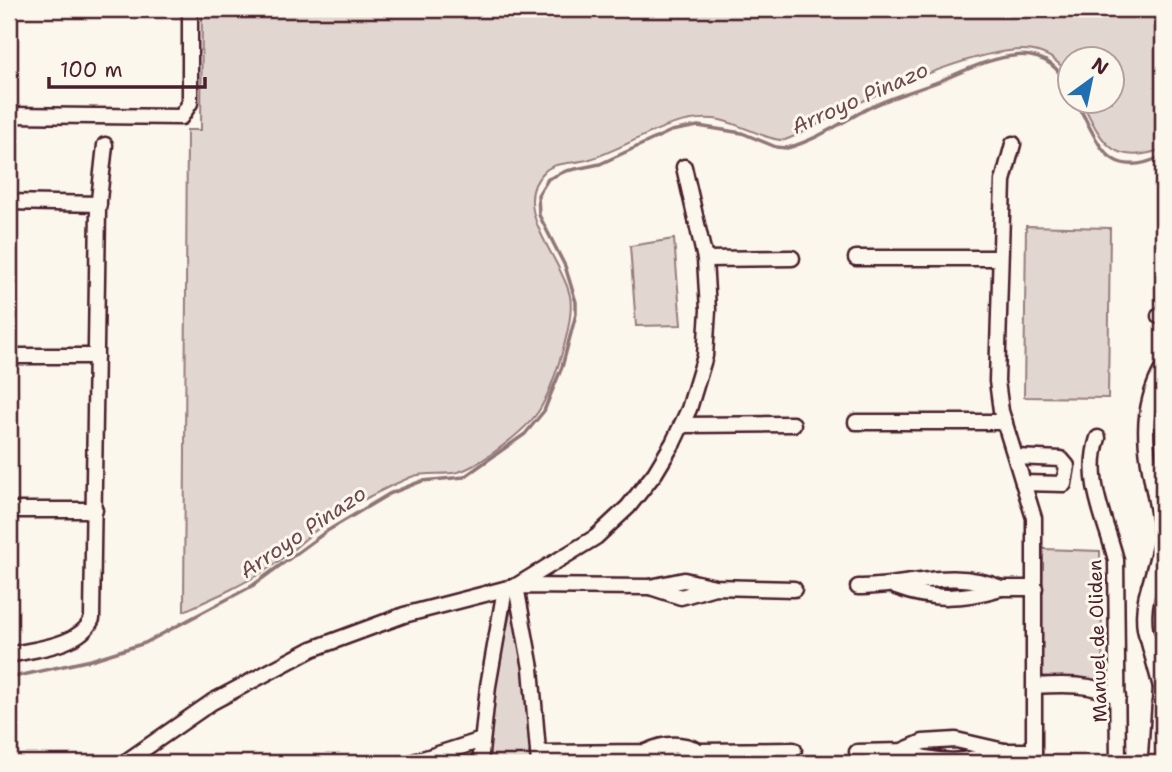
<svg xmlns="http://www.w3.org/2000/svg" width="1172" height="772" font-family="'Shantell Sans',sans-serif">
  <rect width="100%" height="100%" fill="#fbf7ec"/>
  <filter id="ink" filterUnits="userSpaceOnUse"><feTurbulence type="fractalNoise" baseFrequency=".0143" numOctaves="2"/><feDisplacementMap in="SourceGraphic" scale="14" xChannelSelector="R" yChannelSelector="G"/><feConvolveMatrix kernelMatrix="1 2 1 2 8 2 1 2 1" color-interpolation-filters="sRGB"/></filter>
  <g filter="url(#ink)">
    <g fill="#e2d7d0" stroke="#967b7e" stroke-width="2">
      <path d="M202,9H1163V149C1112,167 1102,142 1082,102H1112V60H1070V78C1063,66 1052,56 1038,52C997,40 887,89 848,108C826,119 807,132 785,140C769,142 736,121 714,119C670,115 631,146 590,159C576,164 556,161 545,171C507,206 563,259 570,296C575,322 552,391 538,412C525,431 480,466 458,472C443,476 427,471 411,477C380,490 346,508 319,528C302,541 287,556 269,568C243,585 213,598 184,611L187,130H201Z"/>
      <polygon points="1026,226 1110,228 1108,398 1024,397"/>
      <polygon points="674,239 681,325 636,326 630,246"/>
      <polygon points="1043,549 1100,551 1103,681 1040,676"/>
      <path d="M1163,581V648L1155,641C1149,618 1146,600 1163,581Z"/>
      <polygon points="513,600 521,643 534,763 485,763 492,694"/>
    </g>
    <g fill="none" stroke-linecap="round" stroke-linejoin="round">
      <g stroke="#907477" stroke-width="3.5">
        <path d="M1076,102C1099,140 1105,183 1163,156"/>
        <path d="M9,678L91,660L145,643L252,586L327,531L389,494L422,481L464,477L525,434L544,411L550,396L562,367L576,314V302L565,266L539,215L538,195L548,179L566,171L600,164L671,131L698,126L742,133L776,147L787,148C816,140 839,124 865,110C889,97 915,91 940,81C983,63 1045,29 1070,91"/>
      </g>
      <defs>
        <g id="minor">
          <polyline points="9,115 181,117 190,103 190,9"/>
          <polyline points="1013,144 1003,181 997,381 1001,411 1034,518 1034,763"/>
          <polyline points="9,202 99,204"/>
          <polyline points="856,258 999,258"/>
          <polyline points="705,259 792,258"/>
          <polyline points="1159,316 1163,313"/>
          <polyline points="9,356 96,356"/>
          <polyline points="856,422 1005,422"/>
          <polyline points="682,425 793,424"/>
          <path d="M1098,438C1084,481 1106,520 1116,560L1118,763"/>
          <polyline points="1016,457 1061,459 1067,466 1064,484 1023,483"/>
          <polyline points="9,510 95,510"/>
          <path d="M1162,540C1156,476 1129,428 1163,368"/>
          <path d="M1163,575L1149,587C1143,607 1138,644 1163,652"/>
          <polyline points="1150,585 1162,540 1163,544"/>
          <polyline points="715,587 681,597 650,587 684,580 715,587 794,589"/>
          <path d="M858,587C908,587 953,567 1001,588C963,599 933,601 896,587"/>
          <polyline points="1001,588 1035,588"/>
          <polyline points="1149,643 1161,687 1163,682"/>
          <path d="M9,655C35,649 80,646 92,619L98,209L105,145"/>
          <path d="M1035,686C1062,684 1093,683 1118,697"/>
          <polyline points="699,751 794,750"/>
          <polyline points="1004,751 1034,751"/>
          <path d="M857,752L902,751L923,742L956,740L1004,751C966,763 940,765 902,751"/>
          <path d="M538,753L646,752L675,760L699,751C681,742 664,743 646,752"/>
          <polyline points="124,763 212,702 312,649 404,615 516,586 596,537 628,507 655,473 673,443 689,409 705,356 708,310 705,259 684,167"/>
          <polyline points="410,763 482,740"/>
          <polyline points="480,763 488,686 505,589"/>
          <polyline points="539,763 531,668 516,586 650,587"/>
          <polyline points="1156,763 1161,687"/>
        </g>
      </defs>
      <use href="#minor" stroke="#4a1f2b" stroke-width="19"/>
      <use href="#minor" stroke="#fbf7ec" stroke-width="14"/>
    </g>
  </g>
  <g text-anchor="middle" stroke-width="6" stroke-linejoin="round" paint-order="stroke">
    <g font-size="19" fill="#4a1f2b" stroke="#fbf7ec">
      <text transform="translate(1097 641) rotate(-92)" y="7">Manuel de Oliden</text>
    </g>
    <g font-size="21" font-style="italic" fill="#6d4a51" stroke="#fbf7ec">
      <text transform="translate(860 98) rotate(-24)" y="7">Arroyo Pinazo</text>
      <text transform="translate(303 532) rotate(-34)" y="7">Arroyo Pinazo</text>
    </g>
  </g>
  <rect width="1172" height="772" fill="none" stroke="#fbf7ec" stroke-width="35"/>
  <rect x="18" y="18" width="1137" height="737" fill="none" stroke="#4a1f2b" stroke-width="2.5" filter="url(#ink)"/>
  <g transform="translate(1091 80) rotate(33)"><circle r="33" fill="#fbf7ec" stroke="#b4a19f" stroke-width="2"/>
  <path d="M0-5L12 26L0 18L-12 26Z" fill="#1f6fb2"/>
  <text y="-10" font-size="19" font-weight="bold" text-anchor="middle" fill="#4a1f2b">N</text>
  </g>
  <path d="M49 77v10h156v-10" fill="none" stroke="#4a1f2b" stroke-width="3.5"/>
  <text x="60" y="77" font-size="21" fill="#4a1f2b" stroke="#fbf7ec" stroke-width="5" paint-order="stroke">100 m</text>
</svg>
